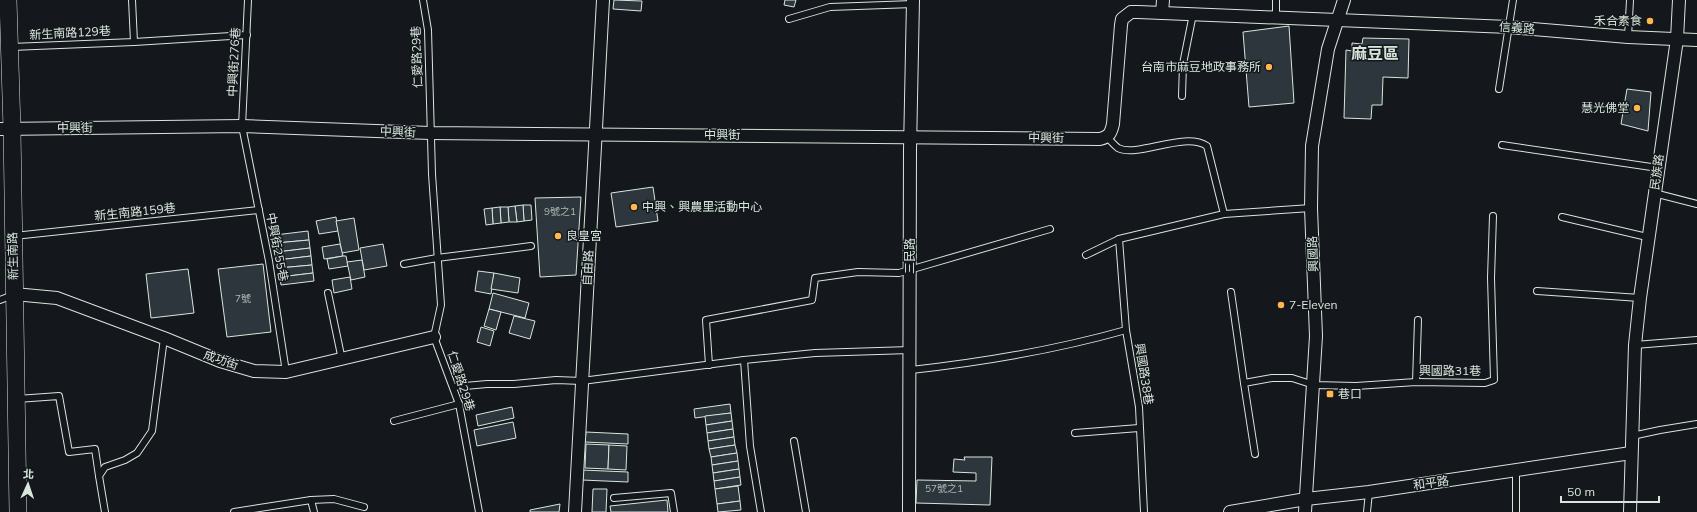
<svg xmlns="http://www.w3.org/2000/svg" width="1697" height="512" font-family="Mulish,'Noto Sans TC',sans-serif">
  <rect width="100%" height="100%" fill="#14181c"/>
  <g fill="#2c363c" stroke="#d8e6dc">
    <polygon points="614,0 642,1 641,11 613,9"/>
    <polygon points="785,0 796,0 794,7 784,5"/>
    <polygon points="1289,26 1294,103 1249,107 1243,32"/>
    <polygon points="1363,38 1409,39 1408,78 1383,77 1382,105 1372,105 1371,119 1344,118 1346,50 1352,51 1352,43 1362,44"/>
    <polygon points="1627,89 1651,92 1648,131 1621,124"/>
    <polygon points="653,187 658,221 616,227 611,193"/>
    <polygon points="581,197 576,275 540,277 535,198"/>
    <polygon points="523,205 531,205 532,220 524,221"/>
    <polygon points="523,205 524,221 517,222 515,206"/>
    <polygon points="515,206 517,222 509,222 508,207"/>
    <polygon points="500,207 508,207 509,222 501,223"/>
    <polygon points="500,207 501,223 493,224 492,208"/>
    <polygon points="492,208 493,224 486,225 484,209"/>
    <polygon points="336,217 338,231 319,234 316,221"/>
    <polygon points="354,218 359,250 342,253 336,221"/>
    <polygon points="308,231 309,240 276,243 275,235"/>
    <polygon points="309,240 310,248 277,252 276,243"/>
    <polygon points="340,244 343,256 324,259 322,247"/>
    <polygon points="383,244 387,266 364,270 360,248"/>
    <polygon points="310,248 311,256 278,260 277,252"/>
    <polygon points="311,256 312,265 279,268 278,260"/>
    <polygon points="343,256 346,256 348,266 329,269 327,259"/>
    <polygon points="362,260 365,277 351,280 347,262"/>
    <polygon points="263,264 271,332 227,337 218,269"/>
    <polygon points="312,265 313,273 280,277 279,268"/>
    <polygon points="188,269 194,313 151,318 146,274"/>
    <polygon points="478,271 494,273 491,294 475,291"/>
    <polygon points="313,273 314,281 281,285 280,277"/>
    <polygon points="494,273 520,278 518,293 491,289"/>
    <polygon points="350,277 352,289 334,293 332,280"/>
    <polygon points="493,293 529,303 525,318 489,309"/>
    <polygon points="489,309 501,312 496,330 484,326"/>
    <polygon points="514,316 535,321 530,339 509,333"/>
    <polygon points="481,327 494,331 490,346 477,342"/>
    <polygon points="730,404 731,413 695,418 694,409"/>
    <polygon points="512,407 514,418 478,426 476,415"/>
    <polygon points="731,413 732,421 706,425 705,416"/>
    <polygon points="732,421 733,429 707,433 706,425"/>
    <polygon points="513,422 516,438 477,446 474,430"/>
    <polygon points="733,429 734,437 708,441 707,433"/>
    <polygon points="586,432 628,434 628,444 585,442"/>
    <polygon points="734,437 735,445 709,449 708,441"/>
    <polygon points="586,444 609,445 608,469 585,468"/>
    <polygon points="609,445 627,446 626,470 608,469"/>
    <polygon points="735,445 737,453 711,457 709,449"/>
    <polygon points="737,453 738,461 712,465 711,457"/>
    <polygon points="964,457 992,457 990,505 916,503 917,480 976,481 976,473 953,472 954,459 965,460"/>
    <polygon points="738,461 739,469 713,473 712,465"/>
    <polygon points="739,469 740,477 714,481 713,473"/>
    <polygon points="582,470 628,472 628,482 582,480"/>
    <polygon points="740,477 741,485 715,489 714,481"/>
    <polygon points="738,486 740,501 717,504 715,489"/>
    <polygon points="593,489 607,489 606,512 592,512"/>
    <polygon points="667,500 668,512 611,512 610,506"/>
    <polygon points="740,501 741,510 718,512 717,504"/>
    <polygon points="560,504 559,512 530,512 530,510"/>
  </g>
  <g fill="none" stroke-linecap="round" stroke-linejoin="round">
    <defs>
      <g id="lane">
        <polyline points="248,0 242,126 269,261 286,372"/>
        <polyline points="423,0 428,30 432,174 441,305 434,337 459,404 479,512"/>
        <polyline points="1276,18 1276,0"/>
        <polyline points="789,19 830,7 913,4"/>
        <polyline points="1628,37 1630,0"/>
        <polyline points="134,42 247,35"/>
        <polyline points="11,47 134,42 132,0"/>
        <polyline points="1499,89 1513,0"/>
        <polyline points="1182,96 1183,64 1193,14"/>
        <path d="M1107,137C1110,140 1114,145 1118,148C1138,158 1184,131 1207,146L1224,214"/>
        <polyline points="1502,145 1658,168"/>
        <polyline points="1654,193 1697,204"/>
        <polyline points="1562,217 1647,237"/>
        <polyline points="14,236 259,210"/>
        <polyline points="1119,239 1126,330 1139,407 1144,512"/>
        <polyline points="1086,255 1119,239 1224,214 1311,208"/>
        <polyline points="404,264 437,258 531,246"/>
        <polyline points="1537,291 1640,298"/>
        <polyline points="1231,292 1244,383"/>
        <polyline points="328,293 342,360"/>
        <polyline points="0,300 13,295"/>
        <polyline points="1635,345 1697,340"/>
        <polyline points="744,360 750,446 761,512"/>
        <polyline points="709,365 706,320 812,300 815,278 858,272 899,273 1050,229"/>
        <path d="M911,370C984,362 1055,350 1126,330"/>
        <polyline points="1416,382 1418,320"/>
        <polyline points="454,387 487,384 514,384 556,380 582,381 744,360 815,353 910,350"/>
        <polyline points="17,399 59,396 69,452 95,449 99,476"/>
        <polyline points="394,421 459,404"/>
        <polyline points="1075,433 1139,428"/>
        <polyline points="1632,436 1660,430 1697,424"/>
        <polyline points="794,441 806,512"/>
        <polyline points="1255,454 1244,383 1272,378 1292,378 1314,385 1356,386 1416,382 1485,383 1494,380 1491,278 1493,216"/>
        <polyline points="1516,470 1516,512"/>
        <polyline points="614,498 671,493 674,512"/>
        <polyline points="311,500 314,512"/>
        <polyline points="105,512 99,476 105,467 125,460 137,453 152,431 164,338"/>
        <polyline points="234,512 311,500 334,499 364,507"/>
        <polyline points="1367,512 1369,492"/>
      </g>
      <g id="street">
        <polyline points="1162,13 1163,0"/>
        <path d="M0,129L242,126L430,133L1100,139C1109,137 1111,133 1113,124L1121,25L1122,19L1131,12H1138L1509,27L1628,37L1697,40"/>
        <polyline points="14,294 57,298 164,338 220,361 254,371 286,372 434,337"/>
        <polyline points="575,512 603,0"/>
        <polyline points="909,512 910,150 913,0"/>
        <polyline points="1230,512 1306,499 1369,492 1631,453"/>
        <polyline points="1305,512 1316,336 1311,208 1312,146 1328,49 1344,0"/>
        <polyline points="1630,512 1635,345 1640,298 1677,39 1679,0"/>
      </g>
      <polyline id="secondary" points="8,0 12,129 18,512"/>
    </defs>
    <use href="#lane" stroke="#d8e6dc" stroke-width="8"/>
    <use href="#street" stroke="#d8e6dc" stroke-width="14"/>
    <use href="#secondary" stroke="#d8e6dc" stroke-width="18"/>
    <use href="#lane" stroke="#14181c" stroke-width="6"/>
    <use href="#street" stroke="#14181c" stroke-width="12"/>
    <use href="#secondary" stroke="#14181c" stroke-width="17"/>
  </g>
  <g fill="#ffb74d" stroke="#14181c" stroke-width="1.5">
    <circle cx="1650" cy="21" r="4"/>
    <circle cx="1269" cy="67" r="4"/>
    <circle cx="1637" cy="108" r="4"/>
    <circle cx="634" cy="207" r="4"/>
    <circle cx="558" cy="236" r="4"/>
    <circle cx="1281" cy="305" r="4"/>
    <rect x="1326" y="390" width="8" height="8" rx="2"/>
  </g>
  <g text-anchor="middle" stroke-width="3" stroke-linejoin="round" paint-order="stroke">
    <g font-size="10" fill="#adbab4">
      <text x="560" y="215">9號之1</text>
      <text x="243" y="302">7號</text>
      <text x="944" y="492">57號之1</text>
    </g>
    <g font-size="12" fill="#d8e6dc" stroke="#14181c" text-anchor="start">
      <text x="1642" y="25" text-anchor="end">禾合素食</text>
      <text x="1261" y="71" text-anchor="end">台南市麻豆地政事務所</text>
      <text x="1629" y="112" text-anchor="end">慧光佛堂</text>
      <text x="642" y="211">中興、興農里活動中心</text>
      <text x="566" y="240">良皇宮</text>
      <text x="1289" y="309">7-Eleven</text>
      <text x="1338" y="398">巷口</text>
    </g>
    <g font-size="12" fill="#d8e6dc" stroke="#14181c">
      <text transform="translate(1517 28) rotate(4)" y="4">信義路</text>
      <text transform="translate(70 33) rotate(-3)" y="4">新生南路129巷</text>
      <text transform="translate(417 57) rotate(-92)" y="4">仁愛路29巷</text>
      <text transform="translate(234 62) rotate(-87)" y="4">中興街276巷</text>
      <text transform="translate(75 128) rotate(-1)" y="4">中興街</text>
      <text transform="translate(398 132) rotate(2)" y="4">中興街</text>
      <text x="722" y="139">中興街</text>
      <text transform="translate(1046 138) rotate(1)" y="4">中興街</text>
      <text transform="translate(1657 172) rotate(-82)" y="4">民族路</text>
      <text transform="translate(135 212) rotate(-6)" y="4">新生南路159巷</text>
      <text transform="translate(277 247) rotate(79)" y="4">中興街255巷</text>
      <text transform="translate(1313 254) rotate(-92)" y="4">興國路</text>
      <text transform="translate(13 256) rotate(-91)" y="4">新生南路</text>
      <text transform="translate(910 256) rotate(-90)" y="4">三民路</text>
      <text transform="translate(588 268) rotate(-87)" y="4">自由路</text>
      <text transform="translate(221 360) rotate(19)" y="4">成功街</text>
      <text x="1450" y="375">興國路31巷</text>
      <text transform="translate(1144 374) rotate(81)" y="4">興國路38巷</text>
      <text transform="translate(461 381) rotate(72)" y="4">仁愛路29巷</text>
      <text transform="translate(1431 483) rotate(-8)" y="4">和平路</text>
    </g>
    <g font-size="16" font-weight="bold" fill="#d8e6dc" stroke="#14181c">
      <text x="1375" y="59">麻豆區</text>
    </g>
  </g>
  <g transform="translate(28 484) rotate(3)" stroke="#14181c" stroke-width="3" paint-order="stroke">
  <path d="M0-3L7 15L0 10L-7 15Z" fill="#d8e6dc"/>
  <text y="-6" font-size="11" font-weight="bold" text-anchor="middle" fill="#d8e6dc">北</text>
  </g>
  <path d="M1561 496v6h98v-6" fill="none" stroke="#d8e6dc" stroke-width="2"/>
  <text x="1567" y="496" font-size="12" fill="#d8e6dc" stroke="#14181c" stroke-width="3" paint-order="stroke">50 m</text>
</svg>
